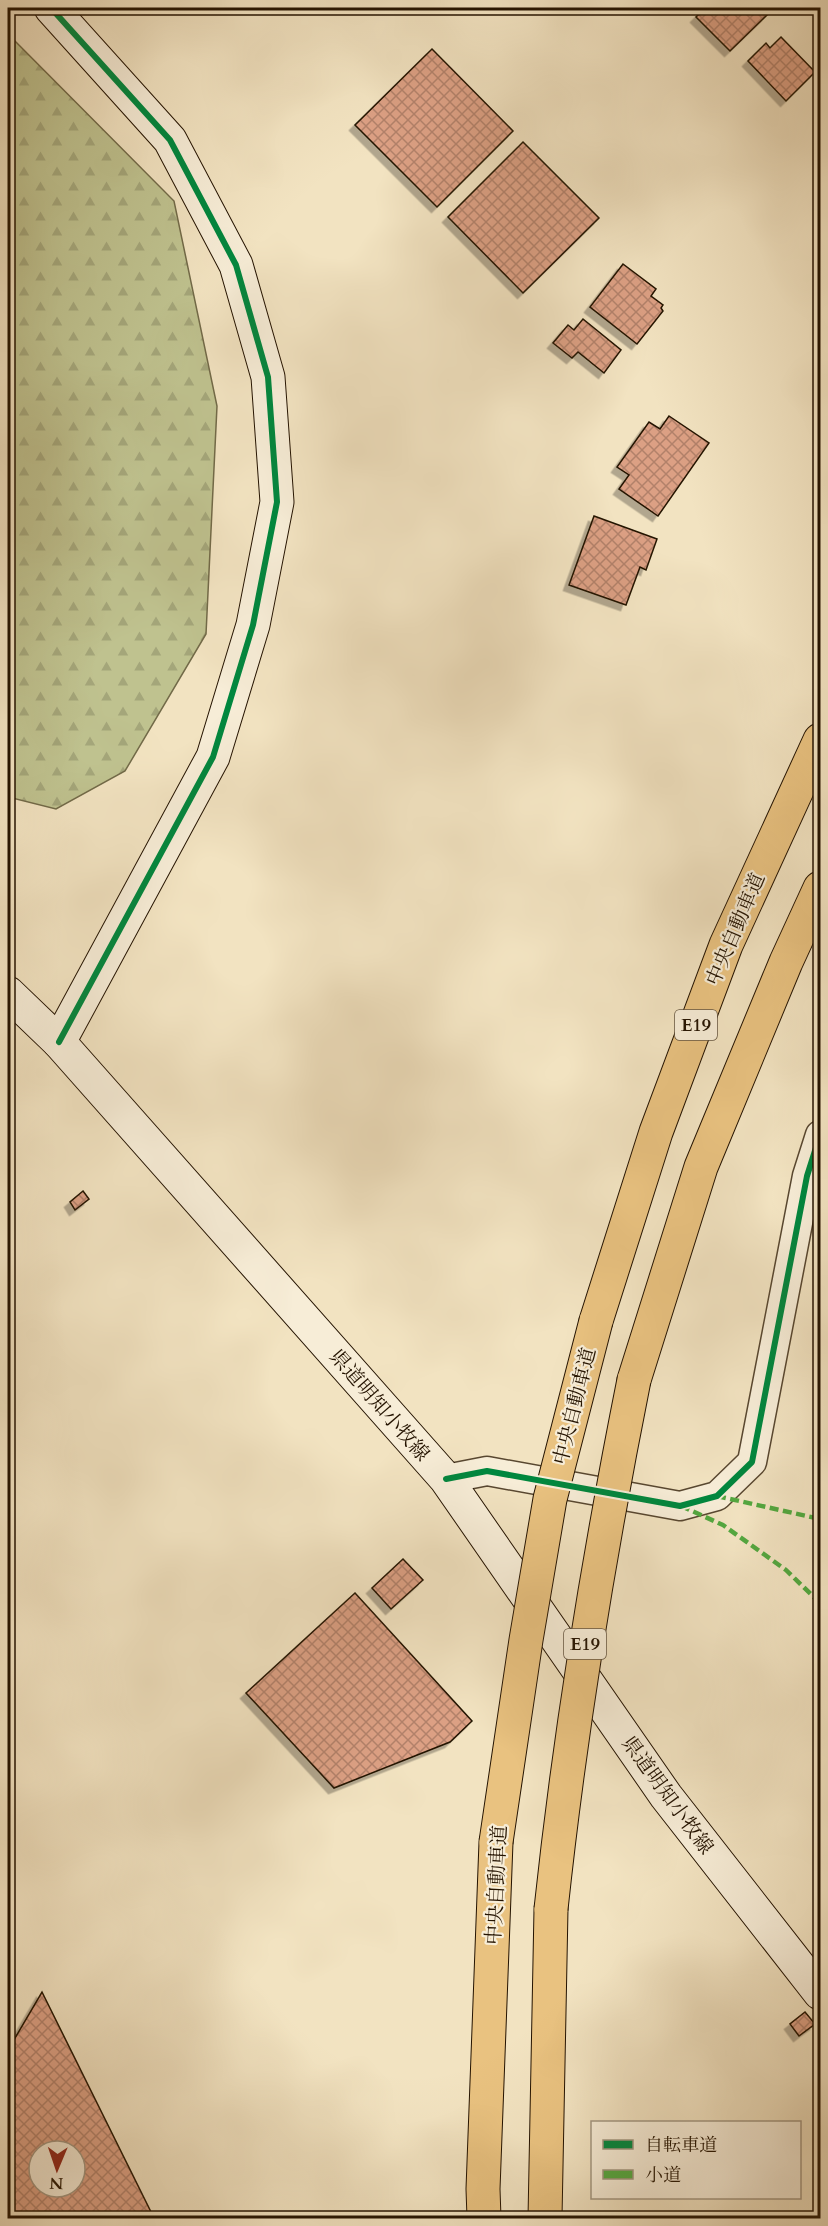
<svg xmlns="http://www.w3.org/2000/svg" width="828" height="2226" font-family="Cardo,'Noto Serif JP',serif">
  <defs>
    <pattern id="forest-firs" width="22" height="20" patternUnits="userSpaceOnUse" patternTransform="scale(1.5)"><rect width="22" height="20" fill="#bfc28f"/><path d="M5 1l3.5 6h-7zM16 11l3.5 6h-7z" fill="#a4a67a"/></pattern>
    <pattern id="building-cross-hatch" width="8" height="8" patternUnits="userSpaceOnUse" patternTransform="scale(1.5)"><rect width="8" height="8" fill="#dca084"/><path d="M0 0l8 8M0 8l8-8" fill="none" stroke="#b2816a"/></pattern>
    <filter id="shadow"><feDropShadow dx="-5.5" dy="5.5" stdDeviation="0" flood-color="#0004"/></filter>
  </defs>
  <rect width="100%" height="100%" fill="#f2e3c1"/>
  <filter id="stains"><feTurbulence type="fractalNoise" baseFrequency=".00333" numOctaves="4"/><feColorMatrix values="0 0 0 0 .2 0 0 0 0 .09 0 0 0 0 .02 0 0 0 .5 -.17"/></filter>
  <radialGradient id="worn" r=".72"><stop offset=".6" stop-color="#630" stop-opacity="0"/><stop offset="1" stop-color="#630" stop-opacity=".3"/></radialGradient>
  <polygon fill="url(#forest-firs)" stroke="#726a48" stroke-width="1.5" points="8,34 174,201 217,406 206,634 125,771 56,809 8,797"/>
  <g fill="url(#building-cross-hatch)" stroke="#241300" stroke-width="1.5" fill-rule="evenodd" filter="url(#shadow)">
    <polygon points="705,8 759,8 767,15 730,51 696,17"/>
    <polygon points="781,37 815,72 786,101 748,61 766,43 770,48"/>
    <polygon points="432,49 513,131 437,207 355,125"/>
    <polygon points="523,142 599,218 523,293 448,217"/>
    <polygon points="623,264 656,289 651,296 663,305 661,308 663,311 637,344 590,307"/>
    <polygon points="583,319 621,350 604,373 578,352 572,358 553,343 568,325 574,330"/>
    <polygon points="669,416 709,443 658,516 619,489 629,475 617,467 649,422 660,429"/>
    <polygon points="594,516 657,539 646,570 640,567 626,605 569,585"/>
    <polygon points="83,1191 89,1199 75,1210 70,1202"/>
    <polygon points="403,1559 423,1580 391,1609 372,1588"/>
    <polygon points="355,1593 472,1721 450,1742 334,1788 246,1693"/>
    <path d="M42,1992L154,2218H8V2050ZM39,2151H75V2187H39Z"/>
    <polygon points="805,2012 815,2024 799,2036 790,2024"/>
  </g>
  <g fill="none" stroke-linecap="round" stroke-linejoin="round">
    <defs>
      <polyline id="street" points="446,1479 487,1471 680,1506 717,1496 752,1462 807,1176 820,1135"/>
      <g id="secondary">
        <polyline points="51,8 170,140 236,265 268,377 277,502 253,625 213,757 59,1042"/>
        <polyline points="8,993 59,1042 446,1479 666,1796 820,1993"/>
      </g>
      <g id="highway">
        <polyline points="596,1321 656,1132 726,945 820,740"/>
        <polyline points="634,1380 701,1167 786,962 820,888"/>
        <polyline points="484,2218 483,2189 496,1842"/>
        <polyline points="545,2218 551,1909"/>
      </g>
    </defs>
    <use href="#street" stroke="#584730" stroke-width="31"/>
    <use href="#secondary" stroke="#241300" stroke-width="35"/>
    <use href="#highway" stroke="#241300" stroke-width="35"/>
    <use href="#street" stroke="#f7edd7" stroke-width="28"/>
    <use href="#secondary" stroke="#f7edd7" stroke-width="33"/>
    <use href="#highway" stroke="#e9c280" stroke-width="33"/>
    <defs>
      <g id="highway-bridge">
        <polyline points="496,1842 526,1640 550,1499 596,1321"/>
        <path d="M551,1909C570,1731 599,1555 634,1380"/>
      </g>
    </defs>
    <use href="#highway-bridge" stroke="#241300" stroke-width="35" stroke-linecap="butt"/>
    <use href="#highway-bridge" stroke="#e9c280" stroke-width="33"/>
    <g stroke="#53a840" stroke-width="4.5" stroke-dasharray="9 4.5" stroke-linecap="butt">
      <polyline points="717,1496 820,1519"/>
      <polyline points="681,1506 723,1525 786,1570 820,1603"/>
    </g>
    <defs>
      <g id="cycleway">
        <polyline points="51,8 170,140 236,265 268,377 277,502 253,625 213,757 59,1042"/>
        <polyline points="446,1479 487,1471 680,1506 717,1496 752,1462 807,1176 820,1135"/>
      </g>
    </defs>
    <use href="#cycleway" stroke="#f7edd7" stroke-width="10"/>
    <use href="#cycleway" stroke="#00873e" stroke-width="6"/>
  </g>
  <g text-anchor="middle" stroke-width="4.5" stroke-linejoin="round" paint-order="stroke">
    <g fill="#f7edd7" stroke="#635440" stroke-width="1.5">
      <rect x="675" y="1010" width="42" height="30" rx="4.5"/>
      <rect x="564" y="1629" width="42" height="30" rx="4.5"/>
    </g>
    <g font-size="18" font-weight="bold" fill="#241300">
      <text x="696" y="1031">E19</text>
      <text x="585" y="1650">E19</text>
    </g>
    <g font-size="20" fill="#241300" stroke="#f7edd7">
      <text transform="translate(735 929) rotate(-67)" y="7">中央自動車道</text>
      <text transform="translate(380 1405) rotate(49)" y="7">県道明知小牧線</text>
      <text transform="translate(574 1406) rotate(-76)" y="7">中央自動車道</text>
      <text transform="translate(668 1795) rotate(54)" y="7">県道明知小牧線</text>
      <text transform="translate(496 1885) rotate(-87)" y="7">中央自動車道</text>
    </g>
  </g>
  <rect width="828" height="2226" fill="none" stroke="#f2e3c1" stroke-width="30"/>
  <rect x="9" y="9" width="810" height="2208" fill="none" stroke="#241300" stroke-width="3"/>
  <rect x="15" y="15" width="798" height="2196" fill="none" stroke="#241300" stroke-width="1.5"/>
  <rect x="591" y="2121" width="210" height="78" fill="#f7edd7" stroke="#a39681" stroke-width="1.5"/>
  <rect x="603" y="2140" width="30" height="9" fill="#00873e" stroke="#a39681" stroke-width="1.5"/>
  <text x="645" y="2151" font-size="18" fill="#241300">自転車道</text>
  <rect x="603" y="2170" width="30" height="9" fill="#53a840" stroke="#a39681" stroke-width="1.5"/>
  <text x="645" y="2181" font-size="18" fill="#241300">小道</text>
  <g transform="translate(57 2169) rotate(182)"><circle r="28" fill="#f7edd7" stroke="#a39681" stroke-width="1.5"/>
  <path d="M0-4.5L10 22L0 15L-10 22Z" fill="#8f2418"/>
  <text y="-9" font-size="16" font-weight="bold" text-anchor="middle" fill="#241300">N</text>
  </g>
  <rect width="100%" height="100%" filter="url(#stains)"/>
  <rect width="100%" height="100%" fill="url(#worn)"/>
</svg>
